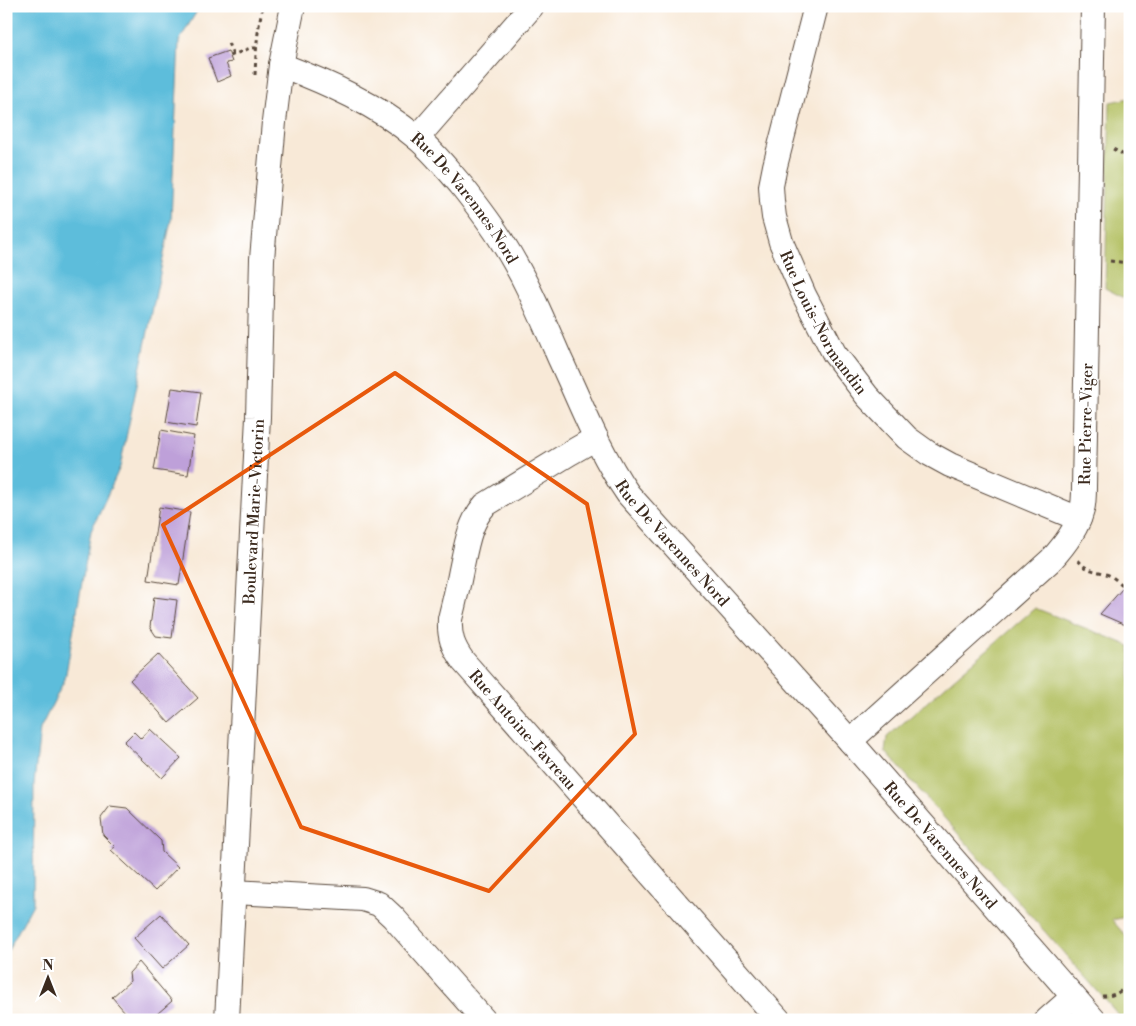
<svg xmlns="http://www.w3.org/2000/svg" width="1136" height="1026" font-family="'Libre Bodoni',serif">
  <rect width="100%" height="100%" fill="#fff"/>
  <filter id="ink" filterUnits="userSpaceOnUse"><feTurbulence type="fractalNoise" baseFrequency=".02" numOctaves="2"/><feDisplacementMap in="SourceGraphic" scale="10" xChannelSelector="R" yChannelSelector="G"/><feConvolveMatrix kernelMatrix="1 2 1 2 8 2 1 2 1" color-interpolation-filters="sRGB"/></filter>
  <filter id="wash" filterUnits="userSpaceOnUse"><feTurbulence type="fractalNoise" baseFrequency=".0096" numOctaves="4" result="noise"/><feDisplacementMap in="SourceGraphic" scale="20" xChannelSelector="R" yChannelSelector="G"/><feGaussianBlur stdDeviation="1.12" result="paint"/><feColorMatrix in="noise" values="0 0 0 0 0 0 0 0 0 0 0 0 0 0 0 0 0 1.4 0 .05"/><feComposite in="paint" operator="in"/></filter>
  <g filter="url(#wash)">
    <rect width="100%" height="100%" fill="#f8e9d7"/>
    <g fill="#b3c062" stroke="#777540">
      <polygon points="1130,98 1130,301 1105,288 1110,102"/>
      <polygon points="1035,608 1130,646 1130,916 1112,920 1130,941 1130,1020 1123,1020 885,751 887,737"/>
    </g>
    <polygon fill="#5dbddb" stroke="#4c747c" points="6,6 200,6 179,41 171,220 120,467 91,531 65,679 40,729 34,784 33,904 6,954"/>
    <g id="blocks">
      <g fill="#bea0d9">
        <polygon points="228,51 232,62 226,63 231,76 217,82 208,58"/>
        <polygon points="172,388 201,392 196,427 166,422"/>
        <polygon points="161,430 194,436 188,475 154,470"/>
        <polygon points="159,507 190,512 179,585 148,580"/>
        <polygon points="1130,580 1130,627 1100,614"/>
        <polygon points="154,597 177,600 172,638 156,636 150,627"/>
        <polygon points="158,654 198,698 169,723 130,680"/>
        <polygon points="150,729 181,758 162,778 124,742 134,732 141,739"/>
        <polygon points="110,806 127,808 161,841 162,852 178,867 155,891 111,850 115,847 103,835 101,818"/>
        <polygon points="161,914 189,945 162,969 134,938"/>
        <polygon points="139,962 172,1001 150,1020 143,1020 139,1016 134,1020 132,1020 112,997 130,981 129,973"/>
      </g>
    </g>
  </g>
  <g filter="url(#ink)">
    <use href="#blocks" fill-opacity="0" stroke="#57473a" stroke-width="1"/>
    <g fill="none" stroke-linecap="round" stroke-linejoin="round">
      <defs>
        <g id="minor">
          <path id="s1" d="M816,6L775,166L771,186L772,201L774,217L781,242L804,295L834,353L867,396L907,438L928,453L950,465L1079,519"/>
          <path id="s2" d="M281,65C328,83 378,105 417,138C434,152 447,169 461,185C476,204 491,223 503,243C526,279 543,320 560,359C581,404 599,452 628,494L850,741L1094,1020"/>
          <polyline points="417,138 532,6"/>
          <path id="s3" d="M596,438L570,453L485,505C469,523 466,547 461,570C458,586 454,603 450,619C449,637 453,647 463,661L779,1020"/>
          <path id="s4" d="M850,741L1051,560C1064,546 1077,529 1082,510C1084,503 1084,495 1084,487L1093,6"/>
          <polyline points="233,892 363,899 379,904 393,917 484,1020"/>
          <path id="s5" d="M227,1020L258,417L262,259L274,122L281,65L293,6"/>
          <polyline points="1047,1020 1073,997"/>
        </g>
      </defs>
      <use href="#minor" stroke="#57473a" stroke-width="26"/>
      <g stroke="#57473a" stroke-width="3" stroke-dasharray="4 4" stroke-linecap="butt">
        <polyline points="228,43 233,55"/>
        <polyline points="230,56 250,48 257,48"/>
        <path d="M255,75C256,52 257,29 263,6"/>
        <polyline points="1113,149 1130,158"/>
        <polyline points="1110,261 1130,263"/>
        <path d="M1078,560C1089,574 1097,569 1111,576C1115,579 1120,583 1124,586"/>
        <path d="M1102,996C1114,997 1121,991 1130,984"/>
      </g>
      <use href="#minor" stroke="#fff" stroke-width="24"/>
    </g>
  </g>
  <path fill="none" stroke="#e8590c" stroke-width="4" stroke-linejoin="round" d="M395,373L587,504L635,734L489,891L301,827L163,525Z"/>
  <g text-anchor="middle" stroke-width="5" stroke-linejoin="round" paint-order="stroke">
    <g font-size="16" fill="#3b2a1e" stroke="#fff">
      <text dy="6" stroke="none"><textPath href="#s2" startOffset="232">Rue De Varennes Nord</textPath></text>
      <text dy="6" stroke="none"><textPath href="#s1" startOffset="334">Rue Louis-Normandin</textPath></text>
      <text dy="6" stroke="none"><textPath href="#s4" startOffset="416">Rue Pierre-Viger</textPath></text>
      <text dy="6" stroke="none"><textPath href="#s5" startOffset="509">Boulevard Marie-Victorin</textPath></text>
      <text dy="6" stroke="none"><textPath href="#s2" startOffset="638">Rue De Varennes Nord</textPath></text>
      <text dy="6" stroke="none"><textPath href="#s3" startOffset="386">Rue Antoine-Favreau</textPath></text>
      <text dy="6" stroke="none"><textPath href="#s2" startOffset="1042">Rue De Varennes Nord</textPath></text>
    </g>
  </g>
  <rect width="1136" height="1026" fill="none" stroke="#fff" stroke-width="25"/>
  <g transform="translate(48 978)" stroke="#ffffff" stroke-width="4" paint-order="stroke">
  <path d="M0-4L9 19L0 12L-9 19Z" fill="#3b2a1e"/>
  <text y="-8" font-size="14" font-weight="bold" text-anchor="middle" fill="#3b2a1e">N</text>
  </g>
</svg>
